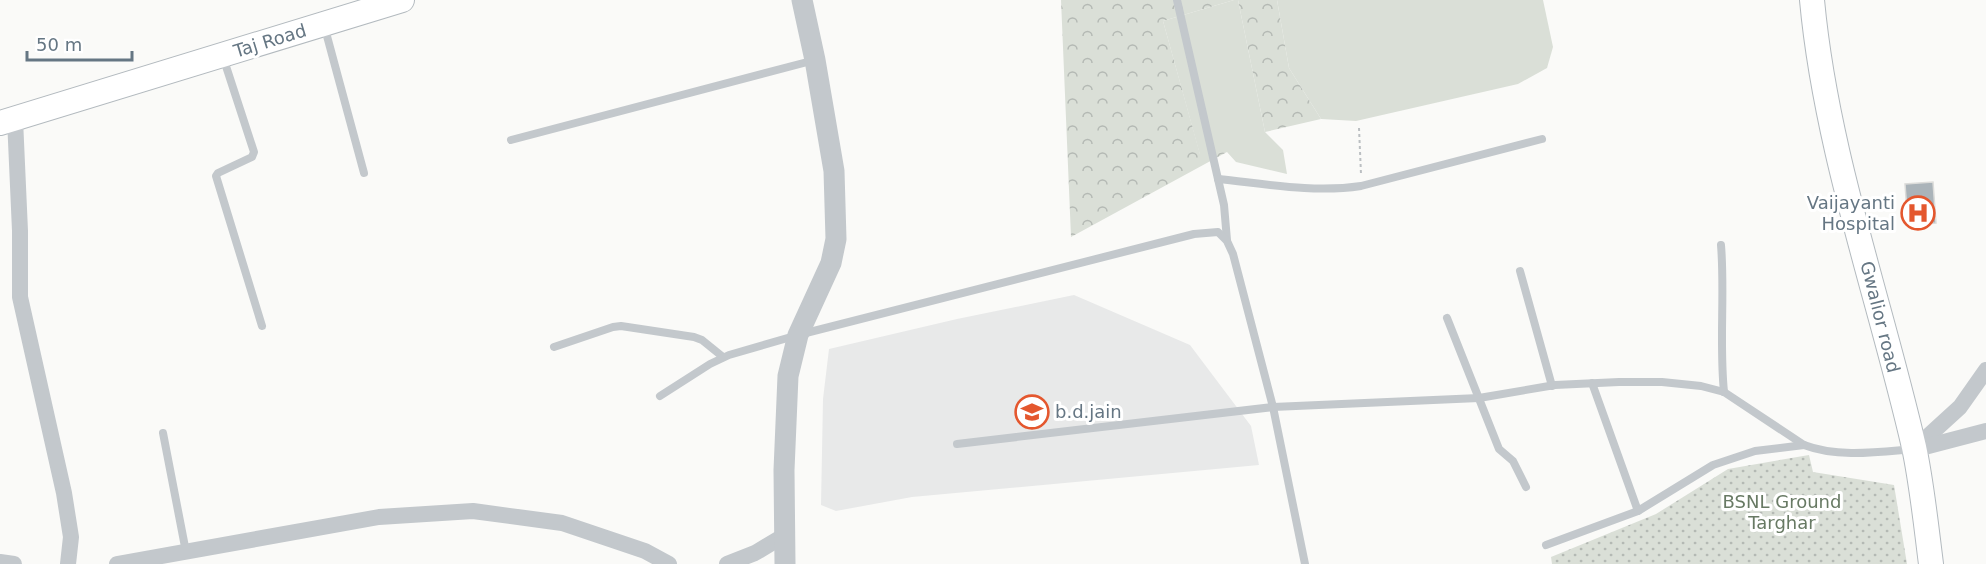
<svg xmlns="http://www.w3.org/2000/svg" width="1986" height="564" font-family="'DejaVu Sans',sans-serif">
  <defs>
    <pattern id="forest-crowns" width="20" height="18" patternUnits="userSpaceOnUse" patternTransform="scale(1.5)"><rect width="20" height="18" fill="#dadfd7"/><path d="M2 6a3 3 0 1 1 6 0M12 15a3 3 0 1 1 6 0" fill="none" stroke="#b4b9b4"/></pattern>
    <pattern id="park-dots" width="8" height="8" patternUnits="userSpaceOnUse" patternTransform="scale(1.5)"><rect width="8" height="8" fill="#dadfd7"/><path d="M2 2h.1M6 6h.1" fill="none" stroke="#b4b9b4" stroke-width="1.8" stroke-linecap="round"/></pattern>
  </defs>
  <rect width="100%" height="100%" fill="#fafaf8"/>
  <polygon fill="#e8e9e9" points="1074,295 1190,345 1251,426 1259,465 912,497 836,511 821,505 823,399 829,349 957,319"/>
  <g fill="#dadfd7">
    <polygon points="1234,0 1238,0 1265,132 1283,150 1287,174 1236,162 1227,152 1200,155 1163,21"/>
    <polygon points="1277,0 1543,0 1553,47 1547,68 1518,84 1356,121 1321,119 1289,68"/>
  </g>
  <g fill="url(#forest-crowns)">
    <polygon points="1061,0 1234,0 1163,21 1200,154 1227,152 1071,237"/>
    <polygon points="1238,0 1277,0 1289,68 1321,119 1265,132"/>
  </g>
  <polygon fill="url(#park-dots)" points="1809,455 1813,472 1894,485 1907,564 1552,564 1551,557 1656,514 1728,469"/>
  <polygon fill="#aab3b9" stroke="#dcdcda" stroke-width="1.5" points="1933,182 1936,223 1908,226 1905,184"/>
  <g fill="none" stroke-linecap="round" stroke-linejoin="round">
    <defs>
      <g id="secondary">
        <path d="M1812,0C1826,152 1880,299 1914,447C1922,485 1926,525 1931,564"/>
        <polyline points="0,123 402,0"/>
      </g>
    </defs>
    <use href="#secondary" stroke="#b3babf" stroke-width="26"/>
    <polyline stroke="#bbbfc2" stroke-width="2" stroke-dasharray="3 3" stroke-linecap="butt" points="1359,128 1361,174"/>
    <g stroke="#c3c8cc" stroke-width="8">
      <polyline points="1177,0 1218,179 1224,205 1227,240"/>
      <polyline points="324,25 364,173"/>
      <polyline points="223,57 254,152 252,157 218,173 216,176 262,326"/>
      <polyline points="511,140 815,60"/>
      <path d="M1218,179C1266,184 1314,193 1361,186L1542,139"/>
      <path d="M1721,245C1725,294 1719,343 1724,392"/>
      <polyline points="1520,271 1552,386"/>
      <polyline points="1447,318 1499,449 1513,461 1526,487"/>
      <polyline points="554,347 613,327 621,326 694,337 702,340 723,357"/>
      <polyline points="1592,383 1638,511"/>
      <polyline points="660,396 710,364 729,355 798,335 1194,234 1218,232 1227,241 1233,254 1273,407 1305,564"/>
      <polyline points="163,433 186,552"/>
      <path d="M957,444L1273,407L1479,398L1555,385L1619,382H1662L1701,386L1724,392L1804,445C1838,458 1878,452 1914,449"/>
      <polyline points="1546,545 1638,511 1713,465 1755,451 1804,445"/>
    </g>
    <g stroke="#c3c8cc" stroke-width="16">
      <polyline points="15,119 20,231 20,297 64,493 71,537 68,564"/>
      <polyline points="1914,449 1960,407 1986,370"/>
      <polyline points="1917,449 1986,431"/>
      <polyline points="0,562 14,564"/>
      <polyline points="117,564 379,517 473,511 562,523 645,551 669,564"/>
      <polyline points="727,564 755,553 785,535"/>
    </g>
    <polyline stroke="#c3c8cc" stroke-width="21" points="785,564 784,470 788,376 798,335 831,263 836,239 834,171 815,60 802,0"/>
    <use href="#secondary" stroke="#fff" stroke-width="24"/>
  </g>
  <defs>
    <symbol id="hospital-ring" viewBox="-11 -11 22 22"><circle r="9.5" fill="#fff" stroke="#e4572e" stroke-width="1.5"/><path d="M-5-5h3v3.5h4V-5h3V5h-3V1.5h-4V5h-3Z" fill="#e4572e"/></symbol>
    <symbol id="school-ring" viewBox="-11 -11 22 22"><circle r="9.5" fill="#fff" stroke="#e4572e" stroke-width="1.5"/><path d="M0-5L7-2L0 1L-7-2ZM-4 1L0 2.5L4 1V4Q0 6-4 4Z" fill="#e4572e"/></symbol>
  </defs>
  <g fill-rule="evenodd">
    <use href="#hospital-ring" x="1899" y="194" width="38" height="38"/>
    <use href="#school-ring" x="1013" y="393" width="38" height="38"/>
  </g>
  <g text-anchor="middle" stroke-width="6" stroke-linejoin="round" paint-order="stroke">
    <g font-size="18" fill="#657683" stroke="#fff">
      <text transform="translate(270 41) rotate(-17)" y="6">Taj Road</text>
      <text transform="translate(1880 317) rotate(76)" y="6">Gwalior road</text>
    </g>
    <g font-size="18" fill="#657683" stroke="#fff" text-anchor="end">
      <text x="1895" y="209">Vaijayanti<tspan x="1895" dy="21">Hospital</tspan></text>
      <text x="1055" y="418" text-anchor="start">b.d.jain</text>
    </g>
    <g font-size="18" fill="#687a64" stroke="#fff">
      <text x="1782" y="508">BSNL Ground<tspan x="1782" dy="21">Targhar</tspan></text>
    </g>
  </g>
  <path d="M27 51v9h105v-9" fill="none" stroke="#657683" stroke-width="3"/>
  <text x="36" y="51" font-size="18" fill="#657683" stroke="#ffffff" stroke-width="4.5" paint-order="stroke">50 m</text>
</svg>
